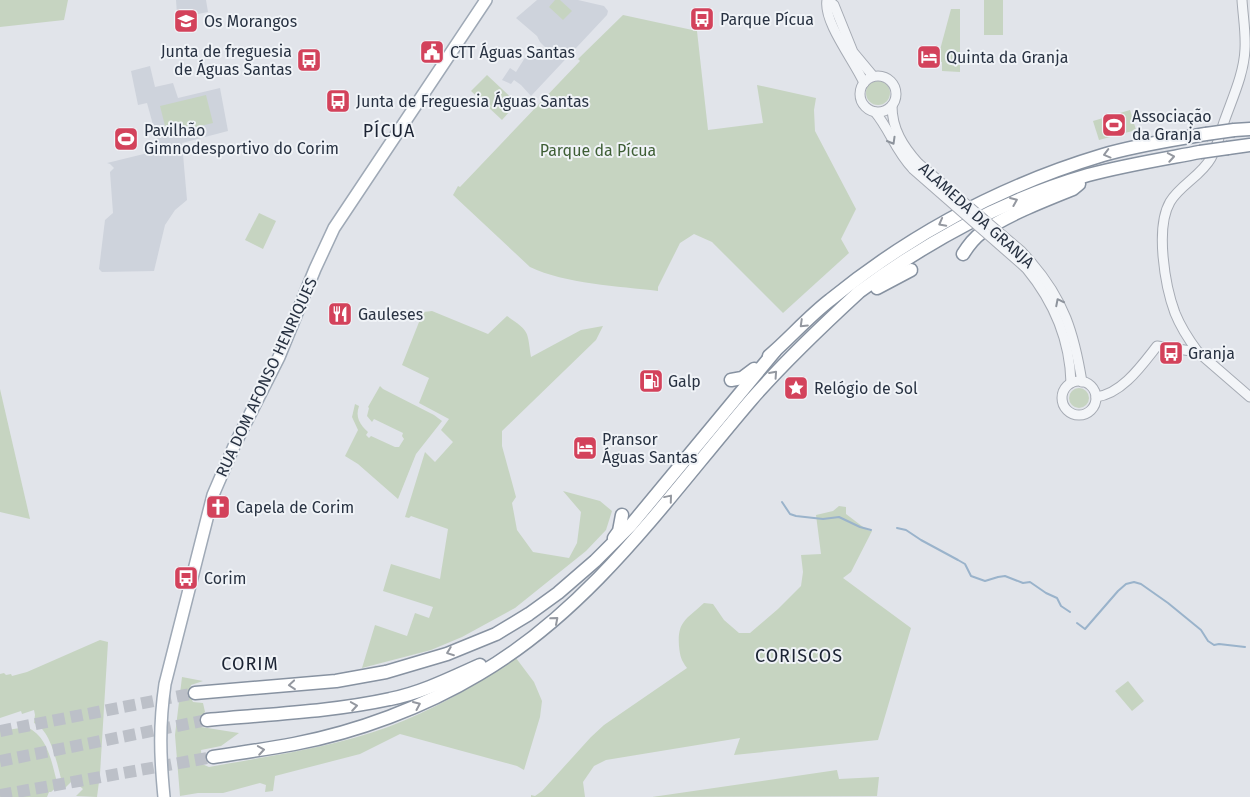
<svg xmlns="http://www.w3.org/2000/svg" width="1250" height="797" font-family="'Fira Sans',sans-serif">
  <rect width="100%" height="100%" fill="#e1e4ea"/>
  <g fill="#ced3dc">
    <polygon points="176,0 206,0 208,12 198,14 193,28 178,29"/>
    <polygon points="537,0 578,0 604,6 608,11 607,15 531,96 521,85 514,80 511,84 502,80 510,68 516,72 526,56 530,55 540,56 547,49 540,42 537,36 516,18"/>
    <polygon points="150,66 155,87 173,83 178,98 220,88 228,131 182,143 187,200 175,210 165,225 154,271 102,272 99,269 105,220 113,213 110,172 114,168 110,164 107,163 160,150 147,103 138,105 131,71"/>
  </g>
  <g fill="#c6d4c1">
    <polygon points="0,0 68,0 64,20 0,27"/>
    <polygon points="555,0 560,0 572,11 563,20 549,7"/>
    <rect x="984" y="0" width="19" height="35"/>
    <polygon points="951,9 960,9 960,72 942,71 942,62 937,61"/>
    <path d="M623,15L697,31L708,130L763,123L757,85L816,98L814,110L815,131L856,209L841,239L849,253L783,313L712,242L694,234L680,243L658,287V291C619,286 565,284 530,267L453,195L458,186L460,187L580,61L578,59Z"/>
    <polygon points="487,75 517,103 502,120 471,91"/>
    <circle cx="878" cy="93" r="12"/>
    <polygon points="206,95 213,123 167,134 160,106"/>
    <polygon points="1130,110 1136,130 1099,140 1093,121"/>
    <polygon points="259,213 276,221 263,249 245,240"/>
    <path d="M432,311L488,334L507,316C530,332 527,330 531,357L581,330L603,326L596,340L502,431V446L516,497L512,503L517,530L533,552L569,558L577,543L581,512L563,491L600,501L612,511L606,530L586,551L515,608L462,637L431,650L362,668L375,625L407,636L415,613L429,618L433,607L383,591L391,564L440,579L448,529L411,516L409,518L405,517L425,452L435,462L453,442L441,430L449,419L419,403L429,378L402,365L423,312Z"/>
    <path d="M380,386L383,389L434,415L442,421L416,454L398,499L358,464L345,456L358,430L352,417L355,404L359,406C355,417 360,425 368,432L366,435L369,438L371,436L395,447H399L404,439L402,436L403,433L374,419L372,422L367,416L369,408L368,407Z"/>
    <circle cx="1079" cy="398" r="10"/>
    <polygon points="0,389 30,519 0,512"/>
    <path d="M839,506L846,507V514L867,530L872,531L851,572L843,578L911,628L878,740L734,755L740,738L606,760L594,766L583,782L585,797H531V795L535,796L542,791L591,737L604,725L687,668C681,660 680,656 679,646C677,621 687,619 704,603L713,604L724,620L739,633H750L778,609L801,586L803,572L801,555L821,554L816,515L833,511Z"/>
    <path d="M100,640L108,642L100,774L97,797L76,796L83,789L73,780L65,788L63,786C58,769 52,730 34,723L35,715L34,710L22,714L21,711L0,718V674L4,673L6,675L11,674L12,676L27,672Z"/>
    <path d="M516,658L534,682L542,701L540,717L524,770L517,766L400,734L360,754L275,776L273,791L265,792L266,785L260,783L223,793H198L180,796L175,735L182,677L203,681L191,685L189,694L193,702L203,703L205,712L198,721L201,727L239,733L221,746L201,750L202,764L209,767C268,756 331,748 388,727C434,710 476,685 516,658Z"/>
    <polygon points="1128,681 1144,701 1132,711 1115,691"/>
    <path d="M27,727C49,737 52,765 58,786L51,792H49L47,797H0V731Z"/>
    <polygon points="837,770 839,779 879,777 877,796 652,797"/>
  </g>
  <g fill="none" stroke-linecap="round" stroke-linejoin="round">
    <g stroke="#9ab3cb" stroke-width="2">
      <polyline points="782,502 790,514 796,516 823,519 839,517 860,527 871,530"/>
      <polyline points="897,528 906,530 921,540 958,560 965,564 971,576 985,581 998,577 1005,576 1023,583 1030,582 1046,593 1057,598 1061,606 1070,612"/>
      <polyline points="1077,623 1085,629 1118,591 1126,584 1134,582 1141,584 1168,603 1201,630 1208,641 1214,645 1219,644 1245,647"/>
    </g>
    <g stroke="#bcc0c8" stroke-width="12" stroke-dasharray="12 6" stroke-linecap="butt">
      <polyline points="0,731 195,693"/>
      <polyline points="0,761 207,720"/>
      <polyline points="0,795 213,757"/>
    </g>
    <defs>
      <g id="minor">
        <path d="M827,0C823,22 855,62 864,83"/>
        <polyline points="828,0 834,5 853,52 873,76"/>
        <circle cx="878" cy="94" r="18"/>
        <path d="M892,106C892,129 903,146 918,163"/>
        <path d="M875,112C890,130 895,150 913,169"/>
        <path d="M1031,262C1064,300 1074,333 1082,382"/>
        <path d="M1026,268C1054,302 1070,339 1071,383"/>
        <path d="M1198,352C1189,340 1181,328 1175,313C1165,286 1155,228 1170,202C1180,185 1201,176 1211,158C1217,147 1220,134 1224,122C1232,99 1244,74 1245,49C1246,33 1243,16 1242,0"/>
        <circle cx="1079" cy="398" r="17"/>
        <path d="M1096,397C1122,394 1142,365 1157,346L1198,352L1250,397"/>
      </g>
      <path id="major" d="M164,797C160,756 159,725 165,684L213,495L235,444L279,357L315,269L334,228L486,0"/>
      <g id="highway">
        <polyline points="1234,130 1250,129"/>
        <polyline points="1228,148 1250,145"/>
        <path d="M963,254C968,246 973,239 981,233C1007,215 1043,201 1073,189L1079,184"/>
        <polyline points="877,288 911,270"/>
        <path d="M769,356C790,338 808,317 830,300C911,234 1003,185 1103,155C1137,145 1172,140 1206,134"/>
        <polyline points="731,380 742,378 754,369"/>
        <polyline points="614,538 619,531 622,515"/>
        <polyline points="195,693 336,681 386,672 447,654 496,634 529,614 558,593 595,561 631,525 775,351"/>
        <path d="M207,720C268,714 330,712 390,699C421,693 451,678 480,665"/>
        <path d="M213,757C240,753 267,749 294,744C357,732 424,707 479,674C592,608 667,498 751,400C784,362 821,327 859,292C928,241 1005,199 1088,175C1125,165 1163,159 1200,152"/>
      </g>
    </defs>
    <use href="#minor" stroke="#a6abb4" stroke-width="11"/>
    <use href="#major" stroke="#9fa9b6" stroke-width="14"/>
    <use href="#highway" stroke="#8792a1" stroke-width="15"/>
    <use href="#minor" stroke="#f3f5f8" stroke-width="9"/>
    <use href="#major" stroke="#fff" stroke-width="11"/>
    <use href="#highway" stroke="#fff" stroke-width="12"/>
    <defs>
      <g id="minor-bridge">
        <polyline points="918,163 1021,251 1031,262"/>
        <polyline points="913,169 1026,268"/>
      </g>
      <g id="highway-bridge">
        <polyline points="1206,134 1234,130"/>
        <polyline points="1200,152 1228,148"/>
      </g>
    </defs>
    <use href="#minor-bridge" stroke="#a6abb4" stroke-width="11" stroke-linecap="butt"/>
    <use href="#highway-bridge" stroke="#8792a1" stroke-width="15" stroke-linecap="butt"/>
    <use href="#minor-bridge" stroke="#f3f5f8" stroke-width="9"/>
    <use href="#highway-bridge" stroke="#fff" stroke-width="12"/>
  </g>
  <defs><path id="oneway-chevron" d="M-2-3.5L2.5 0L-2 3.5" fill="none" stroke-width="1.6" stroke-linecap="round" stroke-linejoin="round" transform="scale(1.25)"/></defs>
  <g stroke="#8e949d">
    <use href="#oneway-chevron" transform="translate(892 141) rotate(60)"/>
    <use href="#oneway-chevron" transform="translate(1059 302) rotate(-117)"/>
  </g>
  <g stroke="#9498a0">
    <use href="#oneway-chevron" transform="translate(1107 154) rotate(165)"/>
    <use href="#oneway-chevron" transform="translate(1171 157) rotate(-10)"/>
    <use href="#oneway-chevron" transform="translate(1014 201) rotate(-23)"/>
    <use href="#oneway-chevron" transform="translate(942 223) rotate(152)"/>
    <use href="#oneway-chevron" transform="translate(803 324) rotate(136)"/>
    <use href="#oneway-chevron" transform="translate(774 374) rotate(-48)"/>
    <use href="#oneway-chevron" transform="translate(669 498) rotate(-50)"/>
    <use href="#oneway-chevron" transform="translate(555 620) rotate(-41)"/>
    <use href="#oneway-chevron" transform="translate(450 652) rotate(159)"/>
    <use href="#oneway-chevron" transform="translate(292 685) rotate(175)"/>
    <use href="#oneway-chevron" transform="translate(417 705) rotate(-24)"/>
    <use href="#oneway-chevron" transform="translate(354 706) rotate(-9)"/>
    <use href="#oneway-chevron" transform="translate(261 750) rotate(-9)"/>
  </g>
  <defs>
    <symbol id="bus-square" viewBox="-11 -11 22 22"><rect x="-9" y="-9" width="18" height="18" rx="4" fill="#d3425b" stroke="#f0f3f7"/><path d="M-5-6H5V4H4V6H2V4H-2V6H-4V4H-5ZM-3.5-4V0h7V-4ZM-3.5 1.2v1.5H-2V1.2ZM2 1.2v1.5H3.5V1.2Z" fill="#fff"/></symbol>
    <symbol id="school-square" viewBox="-11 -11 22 22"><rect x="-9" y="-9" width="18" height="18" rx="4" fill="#d3425b" stroke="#f0f3f7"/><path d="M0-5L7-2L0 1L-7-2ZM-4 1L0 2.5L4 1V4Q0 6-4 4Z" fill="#fff"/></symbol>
    <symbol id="civic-square" viewBox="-11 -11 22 22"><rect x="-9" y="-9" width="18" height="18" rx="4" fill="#d3425b" stroke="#f0f3f7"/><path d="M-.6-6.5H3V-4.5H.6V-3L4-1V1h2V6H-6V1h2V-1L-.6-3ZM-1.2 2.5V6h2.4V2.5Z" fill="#fff"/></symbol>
    <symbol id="hotel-square" viewBox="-11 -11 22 22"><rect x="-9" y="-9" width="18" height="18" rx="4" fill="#d3425b" stroke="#f0f3f7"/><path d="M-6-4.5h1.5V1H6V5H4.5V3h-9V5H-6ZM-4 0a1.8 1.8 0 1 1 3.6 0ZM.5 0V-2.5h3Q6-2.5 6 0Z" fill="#fff"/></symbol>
    <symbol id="stadium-square" viewBox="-11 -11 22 22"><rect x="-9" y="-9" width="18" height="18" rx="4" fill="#d3425b" stroke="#f0f3f7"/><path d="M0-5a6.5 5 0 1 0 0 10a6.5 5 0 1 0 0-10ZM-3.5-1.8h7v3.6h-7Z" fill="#fff"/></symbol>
    <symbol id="restaurant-square" viewBox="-11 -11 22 22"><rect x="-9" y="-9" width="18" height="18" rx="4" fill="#d3425b" stroke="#f0f3f7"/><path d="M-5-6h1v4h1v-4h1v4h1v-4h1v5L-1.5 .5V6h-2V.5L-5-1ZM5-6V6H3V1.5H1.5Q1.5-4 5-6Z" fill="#fff"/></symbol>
    <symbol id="fuel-square" viewBox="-11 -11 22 22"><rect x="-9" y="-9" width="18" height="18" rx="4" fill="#d3425b" stroke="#f0f3f7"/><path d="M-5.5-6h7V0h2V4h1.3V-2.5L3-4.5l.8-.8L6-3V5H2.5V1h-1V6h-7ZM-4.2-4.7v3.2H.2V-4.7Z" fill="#fff"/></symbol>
    <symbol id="sight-square" viewBox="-11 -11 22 22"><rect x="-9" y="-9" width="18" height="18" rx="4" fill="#d3425b" stroke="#f0f3f7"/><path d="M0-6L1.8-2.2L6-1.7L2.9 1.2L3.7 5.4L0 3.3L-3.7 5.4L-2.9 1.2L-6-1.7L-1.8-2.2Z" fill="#fff"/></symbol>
    <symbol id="church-square" viewBox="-11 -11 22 22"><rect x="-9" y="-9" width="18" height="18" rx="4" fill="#d3425b" stroke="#f0f3f7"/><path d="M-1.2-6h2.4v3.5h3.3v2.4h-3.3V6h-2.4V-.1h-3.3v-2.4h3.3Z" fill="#fff"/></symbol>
  </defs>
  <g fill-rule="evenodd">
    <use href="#bus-square" x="688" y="5" width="28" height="28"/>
    <use href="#school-square" x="172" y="7" width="28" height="28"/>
    <use href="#civic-square" x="418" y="38" width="28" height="28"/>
    <use href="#hotel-square" x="915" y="43" width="28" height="28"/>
    <use href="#bus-square" x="295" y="46" width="28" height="28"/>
    <use href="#bus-square" x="324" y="87" width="28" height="28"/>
    <use href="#stadium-square" x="1100" y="111" width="28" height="28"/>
    <use href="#stadium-square" x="112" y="125" width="28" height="28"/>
    <use href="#restaurant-square" x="326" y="300" width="28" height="28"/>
    <use href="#bus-square" x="1157" y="339" width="28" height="28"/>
    <use href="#fuel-square" x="637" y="367" width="28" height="28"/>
    <use href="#sight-square" x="782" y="374" width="28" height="28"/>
    <use href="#hotel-square" x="571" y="434" width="28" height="28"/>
    <use href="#church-square" x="204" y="493" width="28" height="28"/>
    <use href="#bus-square" x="172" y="564" width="28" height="28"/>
  </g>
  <g text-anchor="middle" stroke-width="4" stroke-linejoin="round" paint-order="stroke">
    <g font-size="16" fill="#283242" stroke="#f0f3f7" text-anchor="start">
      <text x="720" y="25">Parque Pícua</text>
      <text x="204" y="27">Os Morangos</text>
      <text x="292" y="57" text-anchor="end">Junta de freguesia<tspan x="292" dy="18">de Águas Santas</tspan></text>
      <text x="450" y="58">CTT Águas Santas</text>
      <text x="946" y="63">Quinta da Granja</text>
      <text x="356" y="107">Junta de Freguesia Águas Santas</text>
      <text x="1132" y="122">Associação<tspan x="1132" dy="18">da Granja</tspan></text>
      <text x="144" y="136">Pavilhão<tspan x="144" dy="18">Gimnodesportivo do Corim</tspan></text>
      <text x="358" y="320">Gauleses</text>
      <text x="1188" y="359">Granja</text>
      <text x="668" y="387">Galp</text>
      <text x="814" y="394">Relógio de Sol</text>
      <text x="602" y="445">Pransor<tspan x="602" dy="18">Águas Santas</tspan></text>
      <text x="236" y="513">Capela de Corim</text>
      <text x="204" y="584">Corim</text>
    </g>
    <g font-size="16" fill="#3e5e35" stroke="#f0f3f7">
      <text x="598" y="156">Parque da Pícua</text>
    </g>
    <g font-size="16" fill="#283242" stroke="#f0f3f7">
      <text transform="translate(977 215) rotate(42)" y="6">ALAMEDA DA GRANJA</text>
      <text transform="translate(266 377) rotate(-65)" y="6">RUA DOM AFONSO HENRIQUES</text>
    </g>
    <g font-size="18" letter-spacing="1" fill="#1b2333" stroke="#f0f3f7">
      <text x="389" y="137">PÍCUA</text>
      <text x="799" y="662">CORISCOS</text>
      <text x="250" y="670">CORIM</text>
    </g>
  </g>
</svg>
